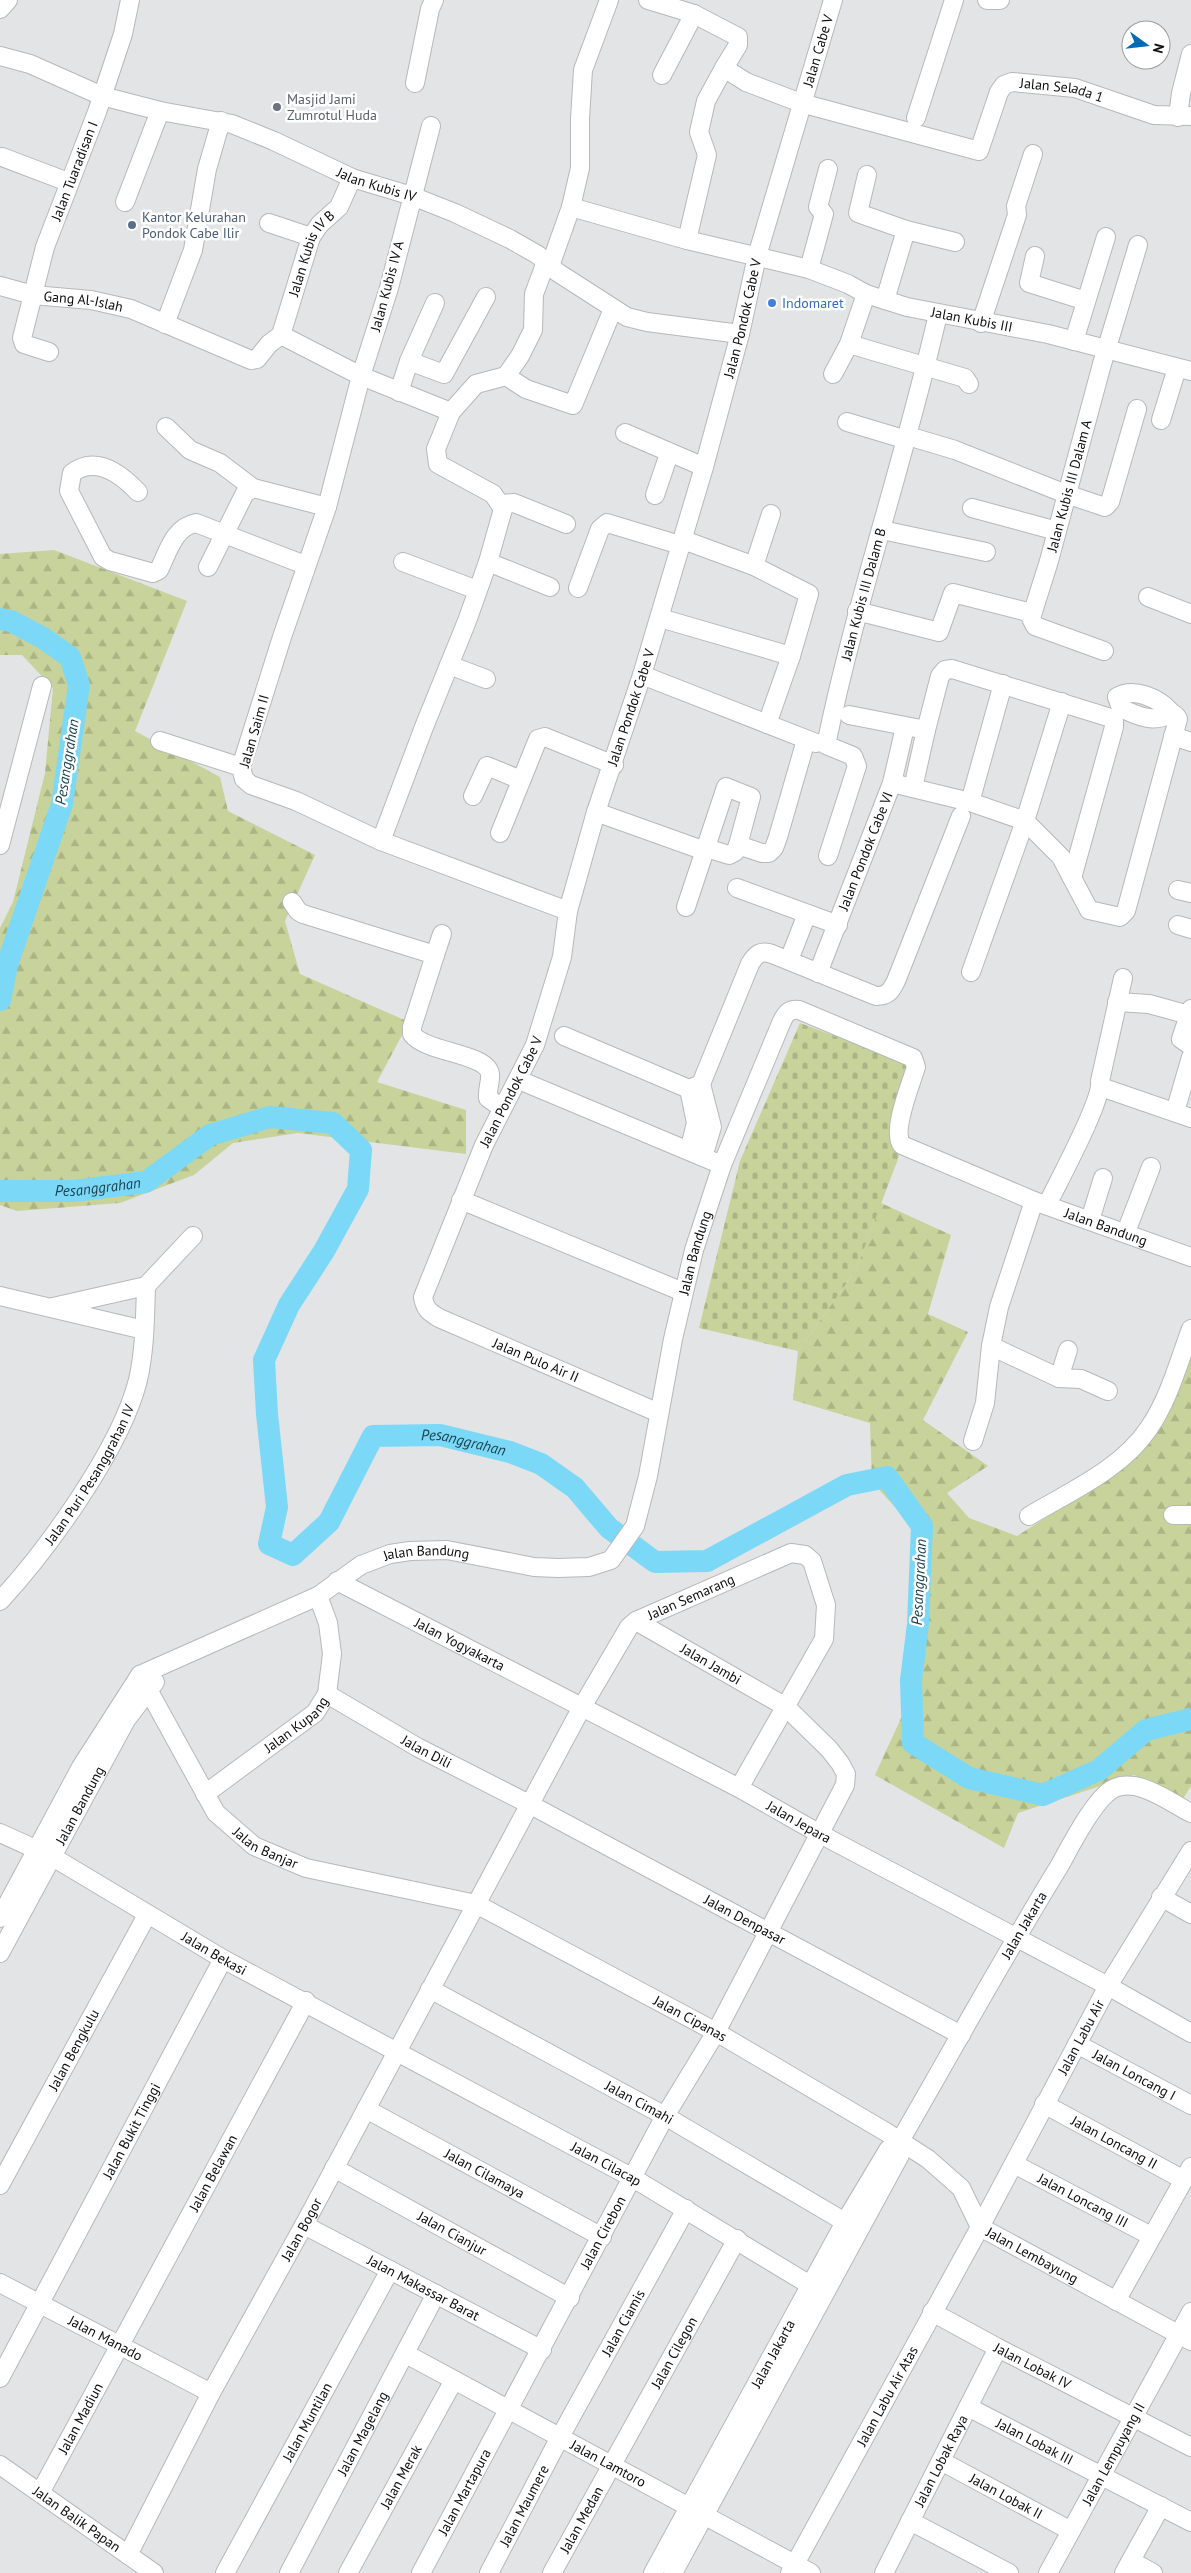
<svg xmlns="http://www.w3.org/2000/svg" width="1191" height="2573" font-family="'PT Sans',sans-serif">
  <defs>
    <pattern id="forest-firs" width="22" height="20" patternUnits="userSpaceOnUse" patternTransform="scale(1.25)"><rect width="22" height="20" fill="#c7d39b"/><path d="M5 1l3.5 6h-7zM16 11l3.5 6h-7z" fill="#aab484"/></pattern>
    <pattern id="cemetery-stones" width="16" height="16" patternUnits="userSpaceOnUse" patternTransform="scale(1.25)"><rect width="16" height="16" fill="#c7d39b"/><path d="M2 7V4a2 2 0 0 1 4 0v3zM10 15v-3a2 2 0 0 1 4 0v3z" fill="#aab484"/></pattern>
  </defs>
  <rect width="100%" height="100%" fill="#e3e4e5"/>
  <g fill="url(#forest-firs)">
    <polygon points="54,550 187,601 135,731 220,777 228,811 315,855 285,921 300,974 409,1022 377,1082 466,1110 466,1154 298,1133 233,1143 194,1175 120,1203 17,1211 0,1205 0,928 13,902 45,773 53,688 22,655 0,655 0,554"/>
    <polygon points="881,1203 951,1235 928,1314 968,1332 923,1420 988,1466 947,1493 969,1518 1017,1536 1123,1469 1167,1405 1191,1345 1191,1786 1183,1799 1134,1775 1018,1813 1004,1848 875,1775 902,1716 917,1620 916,1530 872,1482 870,1423 793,1400 798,1351 856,1270"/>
  </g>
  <polygon fill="url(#cemetery-stones)" points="800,1023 918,1067 898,1159 856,1270 798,1351 699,1328 740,1161"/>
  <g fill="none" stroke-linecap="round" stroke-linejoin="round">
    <g stroke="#7bd9f7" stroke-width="22">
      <polyline points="0,619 11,621 43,638 70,657 79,685 62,804 7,965 0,1000"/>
      <path id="s1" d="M0,1191H74L146,1182L210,1135L270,1117L333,1123L361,1150L358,1189L324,1251L289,1305L264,1360L267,1414L277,1507L269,1544L293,1555L329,1522L373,1436L440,1435L510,1452L541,1464L575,1488L609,1528L655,1562L707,1561L847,1485L887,1477L922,1526L918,1624L911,1680L913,1743L969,1778L1043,1795L1099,1770L1146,1730L1191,1719"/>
    </g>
    <defs>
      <g id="minor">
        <path id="s2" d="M648,0L694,14L738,37V45L724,68L746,82L801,103L979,151L999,92L1004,85L1012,82L1075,88L1154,115L1191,116"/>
        <polyline points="987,0 1000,0"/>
        <polyline points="0,9 8,0"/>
        <path id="s3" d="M0,56L30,64L102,96L160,111L232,124L274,141L352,178L412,196L455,213L510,239L538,255L557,272L627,317L647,322L740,334"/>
        <path id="s4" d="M724,68L706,101L699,132L707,155L687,240L809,269L848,284L866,294L907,307L1048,334L1191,371"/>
        <polyline points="662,75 694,14"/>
        <polyline points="415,83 430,9 434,0"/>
        <polyline points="1178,117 1181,93 1191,54"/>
        <polyline points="916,118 954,0"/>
        <polyline points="431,126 389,288 361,376 327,507 282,637 241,767 244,779 251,785 296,801 381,841 568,911"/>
        <polyline points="2,157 68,182"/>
        <polyline points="867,175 858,213 906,230"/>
        <polyline points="125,202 160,111"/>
        <polyline points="571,207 687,240"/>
        <polyline points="269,223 311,237"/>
        <polyline points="1035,256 1029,283 1086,301"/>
        <polyline points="550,266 571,207 580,168 580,119 583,70 609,0"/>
        <polyline points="809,269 824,214 818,207 828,169"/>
        <path id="s5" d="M0,286L33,295L91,300L131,309L251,360L257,359L269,344L281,335"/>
        <polyline points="885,300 906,230 955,242"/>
        <polyline points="981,323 1017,215 1016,206 1033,154"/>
        <polyline points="165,324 193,250 207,169 221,121"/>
        <polyline points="281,335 361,376 451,412 436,449 438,464 493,494 503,509 488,562 467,621 424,727 381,841"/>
        <path id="s6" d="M281,335L311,237L320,224L339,207L352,178"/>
        <polyline points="1074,341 1106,237"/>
        <polyline points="849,344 965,378 969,384"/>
        <path id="s7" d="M49,352L24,344L22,338L45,247L97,112L123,34L130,0"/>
        <polyline points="409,361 444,374 486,297"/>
        <polyline points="833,374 849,344 866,294"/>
        <polyline points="506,376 520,356 533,330 534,294 546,262"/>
        <polyline points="399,392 409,361 435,303"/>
        <polyline points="451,412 476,384 506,376 526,389 573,405 613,309"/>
        <polyline points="1161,420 1177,368"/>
        <polyline points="847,422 907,440"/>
        <polyline points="166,427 190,450 220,463 253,488 327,507"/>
        <polyline points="625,433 704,467"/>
        <polyline points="908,436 955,450 1066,494 1105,507 1110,502 1137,409"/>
        <path d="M138,492C121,474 96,455 72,473L69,491L103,557L110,561L153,573L159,570C168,552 174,527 196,523L305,565"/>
        <polyline points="655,495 669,454"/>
        <polyline points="501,504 514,503 566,524"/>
        <polyline points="972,508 1057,531"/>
        <polyline points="882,530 986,552"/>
        <polyline points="403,562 477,590"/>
        <polyline points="488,562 550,587"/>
        <polyline points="754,566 771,514"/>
        <polyline points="208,567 245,493 253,488"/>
        <polyline points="578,588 600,529 607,523 680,545 689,542 754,566 809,594 791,656 767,724"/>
        <polyline points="1148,597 1191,614"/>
        <polyline points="857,611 939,632 953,593 1032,613"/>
        <polyline points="660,618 791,656"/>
        <path id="s8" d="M1104,651L1035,626L1031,618L1049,561L1102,364L1138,245"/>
        <polyline points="449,665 486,679"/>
        <polyline points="642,675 816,743"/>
        <path d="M1117,697L1121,708C1137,716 1156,724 1171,713"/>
        <polyline points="849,715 926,730 940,676 945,670 952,669 1111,718 1114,721 1114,727 1072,878"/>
        <polyline points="1173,736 1191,742"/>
        <polyline points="160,741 241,767"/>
        <path d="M892,783L970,802L1025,821L1061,857L1089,910L1120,917L1126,911L1178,719C1176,714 1173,715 1170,711C1158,698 1134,687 1117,697"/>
        <polyline points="913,788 926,730"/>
        <polyline points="473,796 487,766 521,780"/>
        <polyline points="970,802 1003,684"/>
        <polyline points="596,812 705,851"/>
        <polyline points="500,833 538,739 545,737 614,765"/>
        <polyline points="0,845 42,686"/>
        <polyline points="706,848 729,855 735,852 738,845"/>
        <path id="s9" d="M828,856L857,766L853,756L826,745C856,600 905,459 938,314"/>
        <polyline points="737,888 838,925"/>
        <polyline points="1178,890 1191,893"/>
        <path d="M292,902L298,911L303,914L435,955L412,1027V1034C426,1053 487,1053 490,1074C491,1082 487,1089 488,1098L502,1108"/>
        <polyline points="686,907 726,787 751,797 738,845 762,853 769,853 774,848 778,837 806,740"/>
        <polyline points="1178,925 1191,929"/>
        <polyline points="435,955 442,934"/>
        <polyline points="789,960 807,914"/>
        <polyline points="971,972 1025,821 1062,702"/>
        <path id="s10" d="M818,973L892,783L905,727"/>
        <polyline points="1117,1002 1149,1004 1189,1015"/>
        <polyline points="1191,1009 1181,1039 1191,1046"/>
        <path d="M564,1036L689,1089L701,1084L750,964C756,954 761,950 772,954L876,996C888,996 891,991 896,981L961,816"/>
        <polyline points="519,1080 722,1165"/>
        <polyline points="701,1084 712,1127 703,1157"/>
        <polyline points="1101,1087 1191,1118"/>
        <polyline points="689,1089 696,1123 689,1151"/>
        <polyline points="1175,1112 1191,1057"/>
        <polyline points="461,1200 683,1292"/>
        <path d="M1047,1205C1057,1184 1103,1100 1100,1081L1123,978"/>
        <polyline points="1090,1220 1103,1178"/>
        <polyline points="1126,1232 1151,1167"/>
        <polyline points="0,1296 144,1330"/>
        <polyline points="53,1307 146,1286"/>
        <polyline points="991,1346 1059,1378"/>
        <polyline points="1068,1350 1059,1378 1081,1379 1108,1391"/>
        <path id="s11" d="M659,1413L439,1318C429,1312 425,1309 423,1297L484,1145L535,1045L562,957L568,911L596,812L642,675L704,467L740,334L757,256L833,0"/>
        <polyline points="973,1441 985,1403 991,1346 999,1307 1034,1201"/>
        <polyline points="1173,1515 1191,1515"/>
        <path d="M1029,1516C1069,1492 1122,1469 1149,1428C1169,1399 1179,1361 1191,1329"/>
        <path id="s12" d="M337,1581L739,1788L820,1834L1108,1986L1191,2033"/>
        <path id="s13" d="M0,1601C48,1549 121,1448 138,1380C145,1349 145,1317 146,1286L193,1236"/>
        <path id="s14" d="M140,1675L216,1813L254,1846L306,1868L476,1904L716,2032L886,2132L928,2159L961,2188L980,2227L1191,2341"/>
        <path id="s15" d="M327,1694L417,1747L529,1804L961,2035"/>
        <path id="s16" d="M205,1794L315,1713L327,1694L332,1654L328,1623L318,1596"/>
        <path id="s17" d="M0,1833L51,1856L223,1959L633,2178L810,2285"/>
        <polyline points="1161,1897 1191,1914"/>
        <path id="s18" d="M0,1918L81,1767L140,1675L318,1596L361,1565L390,1554L410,1551L447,1550L534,1567L558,1568L589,1567L611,1560L635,1526L648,1476L673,1339L694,1250L722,1165L782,1021C786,1013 789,1009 799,1010L913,1058L916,1067C911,1084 891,1131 902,1145L1034,1201L1191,1257"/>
        <path id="s19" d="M0,1953L126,1720L155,1682"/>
        <path id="s20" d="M430,1989L665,2116L845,2222"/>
        <path id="s21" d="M1077,2044L1191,2105"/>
        <path id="s22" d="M1044,2104L1184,2180"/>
        <path id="s23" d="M366,2109L602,2237"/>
        <path id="s24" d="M1014,2164L1151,2236"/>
        <path id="s25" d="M334,2168L570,2298"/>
        <path id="s26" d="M0,2185L147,1915"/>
        <path id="s27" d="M304,2225L542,2350"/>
        <path id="s28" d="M0,2283L211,2393"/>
        <polyline points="1116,2301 1191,2167"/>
        <path id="s29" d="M932,2312L998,2348L1191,2447"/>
        <path id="s30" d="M406,2354L811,2573"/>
        <path id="s31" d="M0,2378L223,1959"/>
        <path id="s32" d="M968,2407L1191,2522"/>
        <path id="s33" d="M941,2461L1071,2531"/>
        <path id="s34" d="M0,2465L154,2573"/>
        <path id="s35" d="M40,2493L306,2001"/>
        <polyline points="910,2521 1009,2573"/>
        <path id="s36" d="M128,2555L211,2393L304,2225L582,1707L629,1627L636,1621L791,1553L805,1555L812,1561L826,1605L824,1639L739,1788"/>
        <polyline points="1131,2561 1153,2573"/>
        <path id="s37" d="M225,2573L390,2270"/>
        <path id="s38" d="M289,2573L436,2294"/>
        <path id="s39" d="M348,2573L454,2380"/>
        <path id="s40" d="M421,2573L665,2116L716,2032L845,1785L846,1774L840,1763L829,1749L786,1707L636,1621"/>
        <path id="s41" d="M489,2573L560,2437L686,2209"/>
        <path id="s42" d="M552,2573L737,2239"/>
        <path id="s43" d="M653,2573L845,2222L888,2150L900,2141C953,2049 1004,1956 1060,1865C1071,1845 1093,1802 1111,1790C1136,1775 1169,1802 1191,1813"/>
        <polyline points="673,2573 900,2155 900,2141"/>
        <path id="s44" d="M790,2573L980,2227L1108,1986L1191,1851"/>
        <path id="s45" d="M884,2573L998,2348"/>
        <path id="s46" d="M1048,2573L1191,2312"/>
        <polyline points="1124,2573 1161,2506"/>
      </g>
    </defs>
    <use href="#minor" stroke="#b7b8b9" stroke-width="20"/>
    <use href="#minor" stroke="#fff" stroke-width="18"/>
  </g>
  <circle fill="#6b7280" stroke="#fff" stroke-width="2" cx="277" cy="107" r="5"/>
  <circle fill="#5c6f8a" stroke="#fff" stroke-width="2" cx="132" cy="225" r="5"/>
  <circle fill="#3f7fe0" stroke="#fff" stroke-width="2" cx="772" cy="303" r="5"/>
  <g text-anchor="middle" stroke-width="5" stroke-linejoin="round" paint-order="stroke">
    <g font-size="14" fill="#0c0c0d" stroke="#fff">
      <text dy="5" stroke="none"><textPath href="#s11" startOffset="1578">Jalan Cabe V</textPath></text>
      <text dy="5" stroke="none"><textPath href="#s2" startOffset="532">Jalan Selada 1</textPath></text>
      <text dy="5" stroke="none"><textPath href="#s7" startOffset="208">Jalan Tuaradisan I</textPath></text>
      <text dy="5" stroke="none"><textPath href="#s3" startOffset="400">Jalan Kubis IV</textPath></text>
      <text dy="5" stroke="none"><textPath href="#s6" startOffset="88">Jalan Kubis IV B</textPath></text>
      <text transform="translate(387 286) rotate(-75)" y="5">Jalan Kubis IV A</text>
      <text dy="5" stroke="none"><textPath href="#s5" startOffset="85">Gang Al-Islah</textPath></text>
      <text dy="5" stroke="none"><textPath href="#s11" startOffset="1300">Jalan Pondok Cabe V</textPath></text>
      <text dy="5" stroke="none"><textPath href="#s4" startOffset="478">Jalan Kubis III</textPath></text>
      <text dy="5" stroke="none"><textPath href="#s8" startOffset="220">Jalan Kubis III Dalam A</textPath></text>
      <text dy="5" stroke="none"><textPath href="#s9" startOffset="290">Jalan Kubis III Dalam B</textPath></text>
      <text dy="5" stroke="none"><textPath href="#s11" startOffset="895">Jalan Pondok Cabe V</textPath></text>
      <text transform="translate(254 731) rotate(-74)" y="5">Jalan Saim II</text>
      <text dy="5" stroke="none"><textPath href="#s10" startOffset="131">Jalan Pondok Cabe VI</textPath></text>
      <text dy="5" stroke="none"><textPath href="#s11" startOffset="491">Jalan Pondok Cabe V</textPath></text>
      <text dy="5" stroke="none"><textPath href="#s18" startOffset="1809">Jalan Bandung</textPath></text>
      <text dy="5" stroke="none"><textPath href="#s18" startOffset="1105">Jalan Bandung</textPath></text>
      <text transform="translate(536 1360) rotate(23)" y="5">Jalan Pulo Air II</text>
      <text dy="5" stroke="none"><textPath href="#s13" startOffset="156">Jalan Puri Pesanggrahan IV</textPath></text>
      <text dy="5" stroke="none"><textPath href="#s18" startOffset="596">Jalan Bandung</textPath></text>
      <text dy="5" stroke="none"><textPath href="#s36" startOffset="1124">Jalan Semarang</textPath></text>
      <text dy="5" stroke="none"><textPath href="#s12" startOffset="138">Jalan Yogyakarta</textPath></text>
      <text transform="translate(711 1664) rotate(30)" y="5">Jalan Jambi</text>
      <text dy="5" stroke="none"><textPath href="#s16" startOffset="115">Jalan Kupang</textPath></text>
      <text dy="5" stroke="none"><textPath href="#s15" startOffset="115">Jalan Dili</textPath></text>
      <text dy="5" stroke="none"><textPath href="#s19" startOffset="168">Jalan Bandung</textPath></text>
      <text dy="5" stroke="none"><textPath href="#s12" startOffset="521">Jalan Jepara</textPath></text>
      <text dy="5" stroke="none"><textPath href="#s14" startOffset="219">Jalan Banjar</textPath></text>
      <text dy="5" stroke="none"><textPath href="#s15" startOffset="475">Jalan Denpasar</textPath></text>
      <text dy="5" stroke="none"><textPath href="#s43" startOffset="748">Jalan Jakarta</textPath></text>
      <text dy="5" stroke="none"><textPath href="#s17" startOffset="246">Jalan Bekasi</textPath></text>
      <text dy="5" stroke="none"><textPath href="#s14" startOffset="681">Jalan Cipanas</textPath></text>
      <text dy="5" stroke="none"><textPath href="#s44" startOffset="610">Jalan Labu Air</textPath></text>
      <text dy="5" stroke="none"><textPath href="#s26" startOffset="154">Jalan Bengkulu</textPath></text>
      <text dy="5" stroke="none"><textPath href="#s21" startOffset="65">Jalan Loncang I</textPath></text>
      <text dy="5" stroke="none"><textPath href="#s20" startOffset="238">Jalan Cimahi</textPath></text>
      <text dy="5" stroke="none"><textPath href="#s31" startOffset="280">Jalan Bukit Tinggi</textPath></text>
      <text dy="5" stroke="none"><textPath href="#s22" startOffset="80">Jalan Loncang II</textPath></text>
      <text dy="5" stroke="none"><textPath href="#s17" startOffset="691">Jalan Cilacap</textPath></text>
      <text dy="5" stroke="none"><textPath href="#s35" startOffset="364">Jalan Belawan</textPath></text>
      <text dy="5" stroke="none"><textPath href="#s23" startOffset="135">Jalan Cilamaya</textPath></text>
      <text dy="5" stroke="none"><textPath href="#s24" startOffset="78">Jalan Loncang III</textPath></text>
      <text dy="5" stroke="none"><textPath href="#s36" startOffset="369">Jalan Bogor</textPath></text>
      <text dy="5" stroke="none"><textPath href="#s25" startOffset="135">Jalan Cianjur</textPath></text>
      <text dy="5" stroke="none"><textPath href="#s40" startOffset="386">Jalan Cirebon</textPath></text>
      <text dy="5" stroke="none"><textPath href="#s14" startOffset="1104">Jalan Lembayung</textPath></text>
      <text dy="5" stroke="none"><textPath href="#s27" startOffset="135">Jalan Makassar Barat</textPath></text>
      <text dy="5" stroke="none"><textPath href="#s41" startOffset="284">Jalan Ciamis</textPath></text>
      <text dy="5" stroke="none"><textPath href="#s28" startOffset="119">Jalan Manado</textPath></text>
      <text dy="5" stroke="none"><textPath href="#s42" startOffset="252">Jalan Cilegon</textPath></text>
      <text dy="5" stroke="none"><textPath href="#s43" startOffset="250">Jalan Jakarta</textPath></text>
      <text dy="5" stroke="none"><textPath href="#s29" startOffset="114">Jalan Lobak IV</textPath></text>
      <text dy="5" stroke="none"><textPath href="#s44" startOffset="202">Jalan Labu Air Atas</textPath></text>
      <text dy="5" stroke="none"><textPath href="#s35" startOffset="85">Jalan Madiun</textPath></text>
      <text dy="5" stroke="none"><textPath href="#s37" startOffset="172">Jalan Muntilan</textPath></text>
      <text dy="5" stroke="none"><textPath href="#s38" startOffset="158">Jalan Magelang</textPath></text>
      <text dy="5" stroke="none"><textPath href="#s32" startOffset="75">Jalan Lobak III</textPath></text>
      <text dy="5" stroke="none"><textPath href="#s46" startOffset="136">Jalan Lempuyang II</textPath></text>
      <text dy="5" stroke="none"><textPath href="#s45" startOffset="126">Jalan Lobak Raya</textPath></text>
      <text dy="5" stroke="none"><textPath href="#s30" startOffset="230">Jalan Lamtoro</textPath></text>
      <text dy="5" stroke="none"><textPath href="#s39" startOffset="110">Jalan Merak</textPath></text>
      <text dy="5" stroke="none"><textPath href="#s40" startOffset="92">Jalan Martapura</textPath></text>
      <text dy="5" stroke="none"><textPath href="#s33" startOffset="74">Jalan Lobak II</textPath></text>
      <text dy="5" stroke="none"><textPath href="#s41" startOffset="76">Jalan Maumere</textPath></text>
      <text dy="5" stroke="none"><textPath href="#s34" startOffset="94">Jalan Balik Papan</textPath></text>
      <text dy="5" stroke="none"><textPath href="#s42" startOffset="61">Jalan Medan</textPath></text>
    </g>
    <g font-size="14" fill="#5b616d" stroke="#fff" text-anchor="start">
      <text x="287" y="104">Masjid Jami<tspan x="287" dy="16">Zumrotul Huda</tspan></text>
    </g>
    <g font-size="14" fill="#4e5e75" stroke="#fff" text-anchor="start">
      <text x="142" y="222">Kantor Kelurahan<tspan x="142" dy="16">Pondok Cabe Ilir</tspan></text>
    </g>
    <g font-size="14" fill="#366cbe" stroke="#fff" text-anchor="start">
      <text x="782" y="308">Indomaret</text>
    </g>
    <g font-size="15" font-style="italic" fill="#17424f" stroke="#fff">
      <text transform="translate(67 762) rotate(-81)" y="5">Pesanggrahan</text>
      <text dy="5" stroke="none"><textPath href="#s1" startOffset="98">Pesanggrahan</textPath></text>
      <text dy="5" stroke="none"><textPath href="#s1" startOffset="1074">Pesanggrahan</textPath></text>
      <text transform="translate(919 1582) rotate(-87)" y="5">Pesanggrahan</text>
    </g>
  </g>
  <g transform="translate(1146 45) rotate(105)"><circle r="24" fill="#ffffff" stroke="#9e9e9e"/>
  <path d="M0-4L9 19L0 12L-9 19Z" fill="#026ab6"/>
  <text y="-8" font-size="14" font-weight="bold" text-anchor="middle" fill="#0c0c0d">N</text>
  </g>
</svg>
